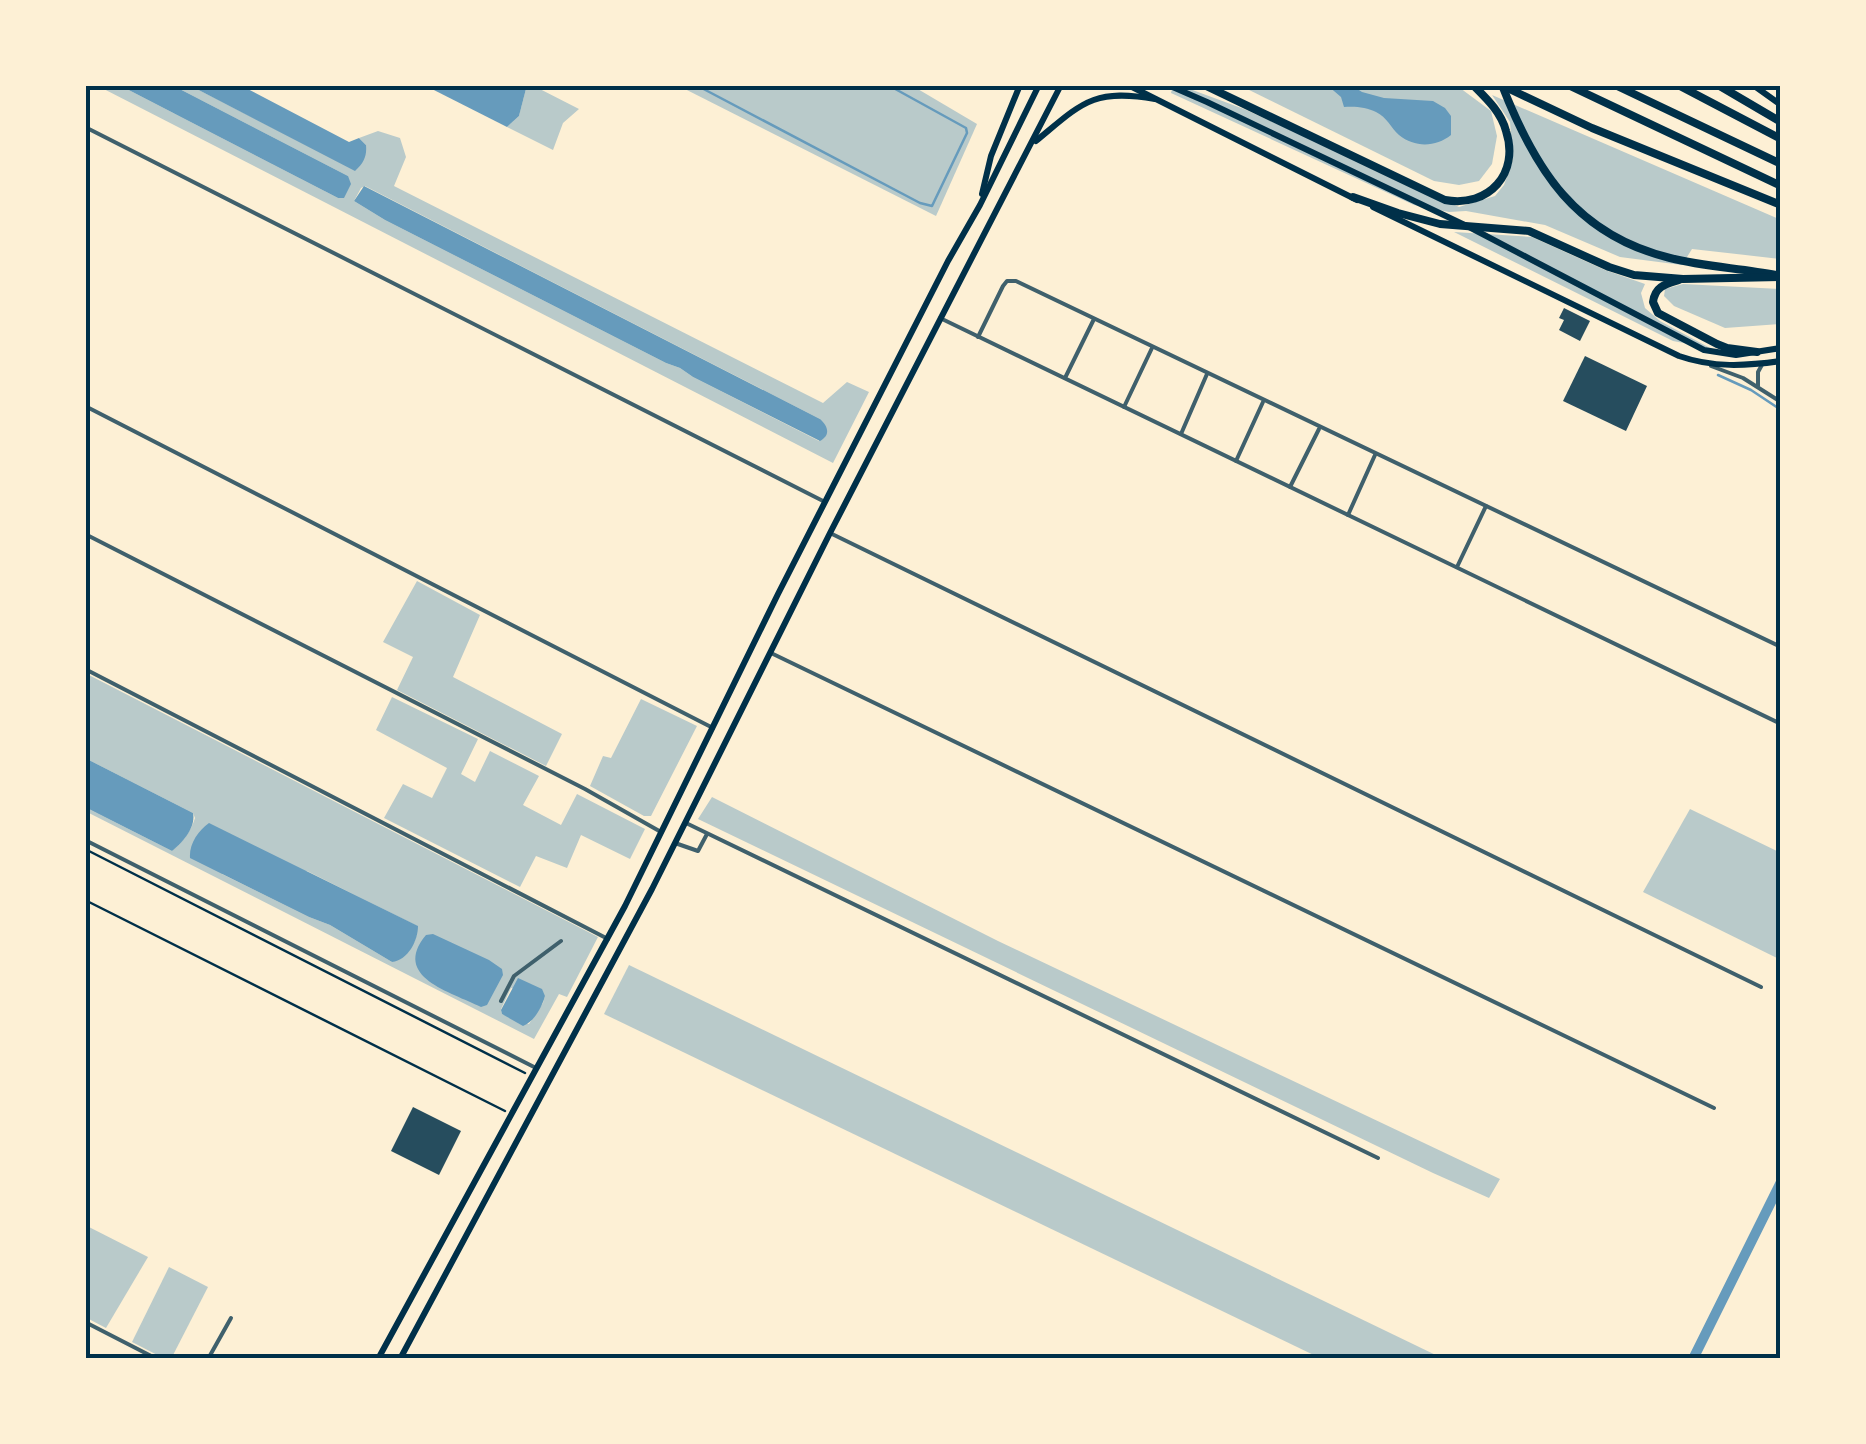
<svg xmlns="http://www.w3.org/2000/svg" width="1866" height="1444" font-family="Inter,sans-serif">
  <rect width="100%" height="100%" fill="#fdf0d5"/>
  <g fill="#b9caca" fill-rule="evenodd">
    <path d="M96,85H119L338,198L348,176L172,85H189L355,170L366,145L359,138L378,131L400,138L406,157L394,186L823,403L847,382L869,392L833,463ZM365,186L820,419L819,441L693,377L680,368L666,363L385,220L354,201L361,188Z"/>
    <polygon points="527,85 532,85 579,109 563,123 553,150 507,127 519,116"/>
    <polygon points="677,85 911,85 977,124 936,216"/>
    <polygon points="1173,85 1179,85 1244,109 1459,207 1495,196 1504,185 1513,160 1510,122 1492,95 1781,220 1781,259 1692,249 1682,265 1620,257 1545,225 1466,211 1449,212 1414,205 1171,93"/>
    <polygon points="1239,85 1456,85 1491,111 1497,136 1492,164 1479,181 1459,185 1434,181"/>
    <polygon points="1454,232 1532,237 1605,270 1645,284 1641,293 1645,308 1660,321 1710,348 1673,341"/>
    <polygon points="1683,284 1781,289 1781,324 1725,328 1674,306 1664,296 1665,289"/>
    <polygon points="417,581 480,615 453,677 562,734 546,766 397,690 413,657 383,642"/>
    <path d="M85,673L598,937L567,997L559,994L534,1039L85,811V807L172,851C183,842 191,831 195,818L193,813L85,758ZM307,871L417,926C418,944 407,954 392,962L330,925L309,917L222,874ZM511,988L545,996L543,1003L529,1024L502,1014L501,1009Z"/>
    <polygon points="392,697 478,739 461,774 475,782 490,751 539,776 523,805 561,825 577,794 645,829 630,859 581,835 567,868 536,856 520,887 384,818 403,784 432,798 447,768 376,730"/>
    <polygon points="641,699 697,726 651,816 644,816 590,786 603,756 611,758"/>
    <polygon points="712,797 998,941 1500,1179 1489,1198 1433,1173 698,819"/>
    <polygon points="1690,809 1781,853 1781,960 1643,892"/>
    <polygon points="629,965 1444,1359 1322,1359 604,1014"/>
    <polygon points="85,1225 148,1257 106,1328 85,1317"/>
    <polygon points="169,1267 208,1287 171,1359 165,1359 132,1342"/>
  </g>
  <g fill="#669bbc">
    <polygon points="119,85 172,85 348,176 351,184 344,198 338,198"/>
    <path d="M189,85H240L349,142L359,138L366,145C367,156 364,163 355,171Z"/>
    <polygon points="424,85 527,85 519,116 507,127"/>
    <path d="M1327,85H1351L1362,92L1384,98L1433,101L1445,108L1451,116V135C1436,147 1415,148 1399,135C1391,128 1387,117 1376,112C1367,107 1354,106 1344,107L1341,97Z"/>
    <path d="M364,186L820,419C828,426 831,435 820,441L693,377L680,368L666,363L385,220L354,201Z"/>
    <path d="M85,758L193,813C196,827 183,842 172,851L85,807Z"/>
    <path d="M209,823L418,926C418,941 408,960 392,962L330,925L309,917L190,858C189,844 198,831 209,823Z"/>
    <path d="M433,934L489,960L502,969L503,975L487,1005L481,1007C451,992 391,977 426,935Z"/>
    <path d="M518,978L542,989L545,996C542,1007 534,1022 523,1026L502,1014L501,1010Z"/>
  </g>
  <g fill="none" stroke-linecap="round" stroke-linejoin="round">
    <g stroke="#669bbc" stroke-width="2.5">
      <polyline points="696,85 920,203 932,206 967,133 966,128 888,85"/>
      <polyline points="1718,375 1751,390 1781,410"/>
    </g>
    <polyline stroke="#669bbc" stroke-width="10" points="1693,1359 1781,1182"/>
  </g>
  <g fill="#264d5e">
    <polygon points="1564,308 1590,321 1580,341 1559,330 1564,320 1559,318"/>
    <polygon points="1585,356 1647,386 1626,431 1563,401"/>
    <polygon points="413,1107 461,1131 439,1175 391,1151"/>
  </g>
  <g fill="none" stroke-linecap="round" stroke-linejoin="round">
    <g stroke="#003049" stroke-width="2.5">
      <polyline points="85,849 525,1073"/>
      <polyline points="85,900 505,1111"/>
    </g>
    <g stroke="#3f606c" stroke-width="4">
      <polyline points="85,127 825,502"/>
      <polyline points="940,318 1781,724"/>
      <polyline points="978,337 1003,286 1007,281 1016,281 1781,647"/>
      <polyline points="1711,366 1743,378 1781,402"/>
      <polyline points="1065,378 1094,319"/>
      <polyline points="1758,386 1758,372 1763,363"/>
      <polyline points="85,406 713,728"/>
      <polyline points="1124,407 1152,348"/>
      <polyline points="1181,434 1207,374"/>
      <polyline points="1236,461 1263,402"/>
      <polyline points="1290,487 1319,429"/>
      <polyline points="1348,515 1375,455"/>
      <polyline points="830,533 1761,987"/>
      <polyline points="85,534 585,789 661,832"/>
      <polyline points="1457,567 1486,506"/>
      <polyline points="771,653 1714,1108"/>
      <polyline points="85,669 608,939"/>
      <polyline points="686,823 1378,1158"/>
      <polyline points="85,840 536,1068"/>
      <polyline points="675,843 698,851 707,834"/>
      <polyline points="501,1001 514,976 561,941"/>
      <polyline points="85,1322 157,1359"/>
      <polyline points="208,1359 231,1318"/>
    </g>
    <g stroke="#003049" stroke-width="6">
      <polyline points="1128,85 1357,200"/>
      <polyline points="1168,85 1207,102 1471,228 1704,350 1736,355 1781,348"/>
      <polyline points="1753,85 1781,105"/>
      <path d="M1373,207L1679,356C1713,368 1746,366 1781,361"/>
    </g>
    <g stroke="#003049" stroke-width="6">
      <path d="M1036,141C1082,103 1093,88 1155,99"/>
      <polyline points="982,194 991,156 1020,85"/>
      <polyline points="378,1359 625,906 778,594 948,261 980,205 1039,85"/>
      <polyline points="400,1359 652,889 830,533 1061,85"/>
    </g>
    <g stroke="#003049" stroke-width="8">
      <path d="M1204,85L1445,200C1489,208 1520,173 1506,131C1501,112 1487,99 1473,85"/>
      <polyline points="1501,85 1592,128 1781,205"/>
      <path d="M1502,85C1535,170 1576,235 1670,258C1705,267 1741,268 1776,275"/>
      <polyline points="1568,85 1781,186"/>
      <polyline points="1615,85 1781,164"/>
      <polyline points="1678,85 1781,139"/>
      <polyline points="1718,85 1781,122"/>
      <polyline points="1353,197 1398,213 1440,224 1529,231 1609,267 1634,275 1683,279 1781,277"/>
      <path d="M1679,280C1666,284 1655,286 1653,302L1658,313L1717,344L1727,348L1757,352"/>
    </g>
  </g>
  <rect width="1866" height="1444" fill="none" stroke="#fdf0d5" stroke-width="175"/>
  <rect x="88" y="88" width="1690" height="1268" fill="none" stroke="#003049" stroke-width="4"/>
</svg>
